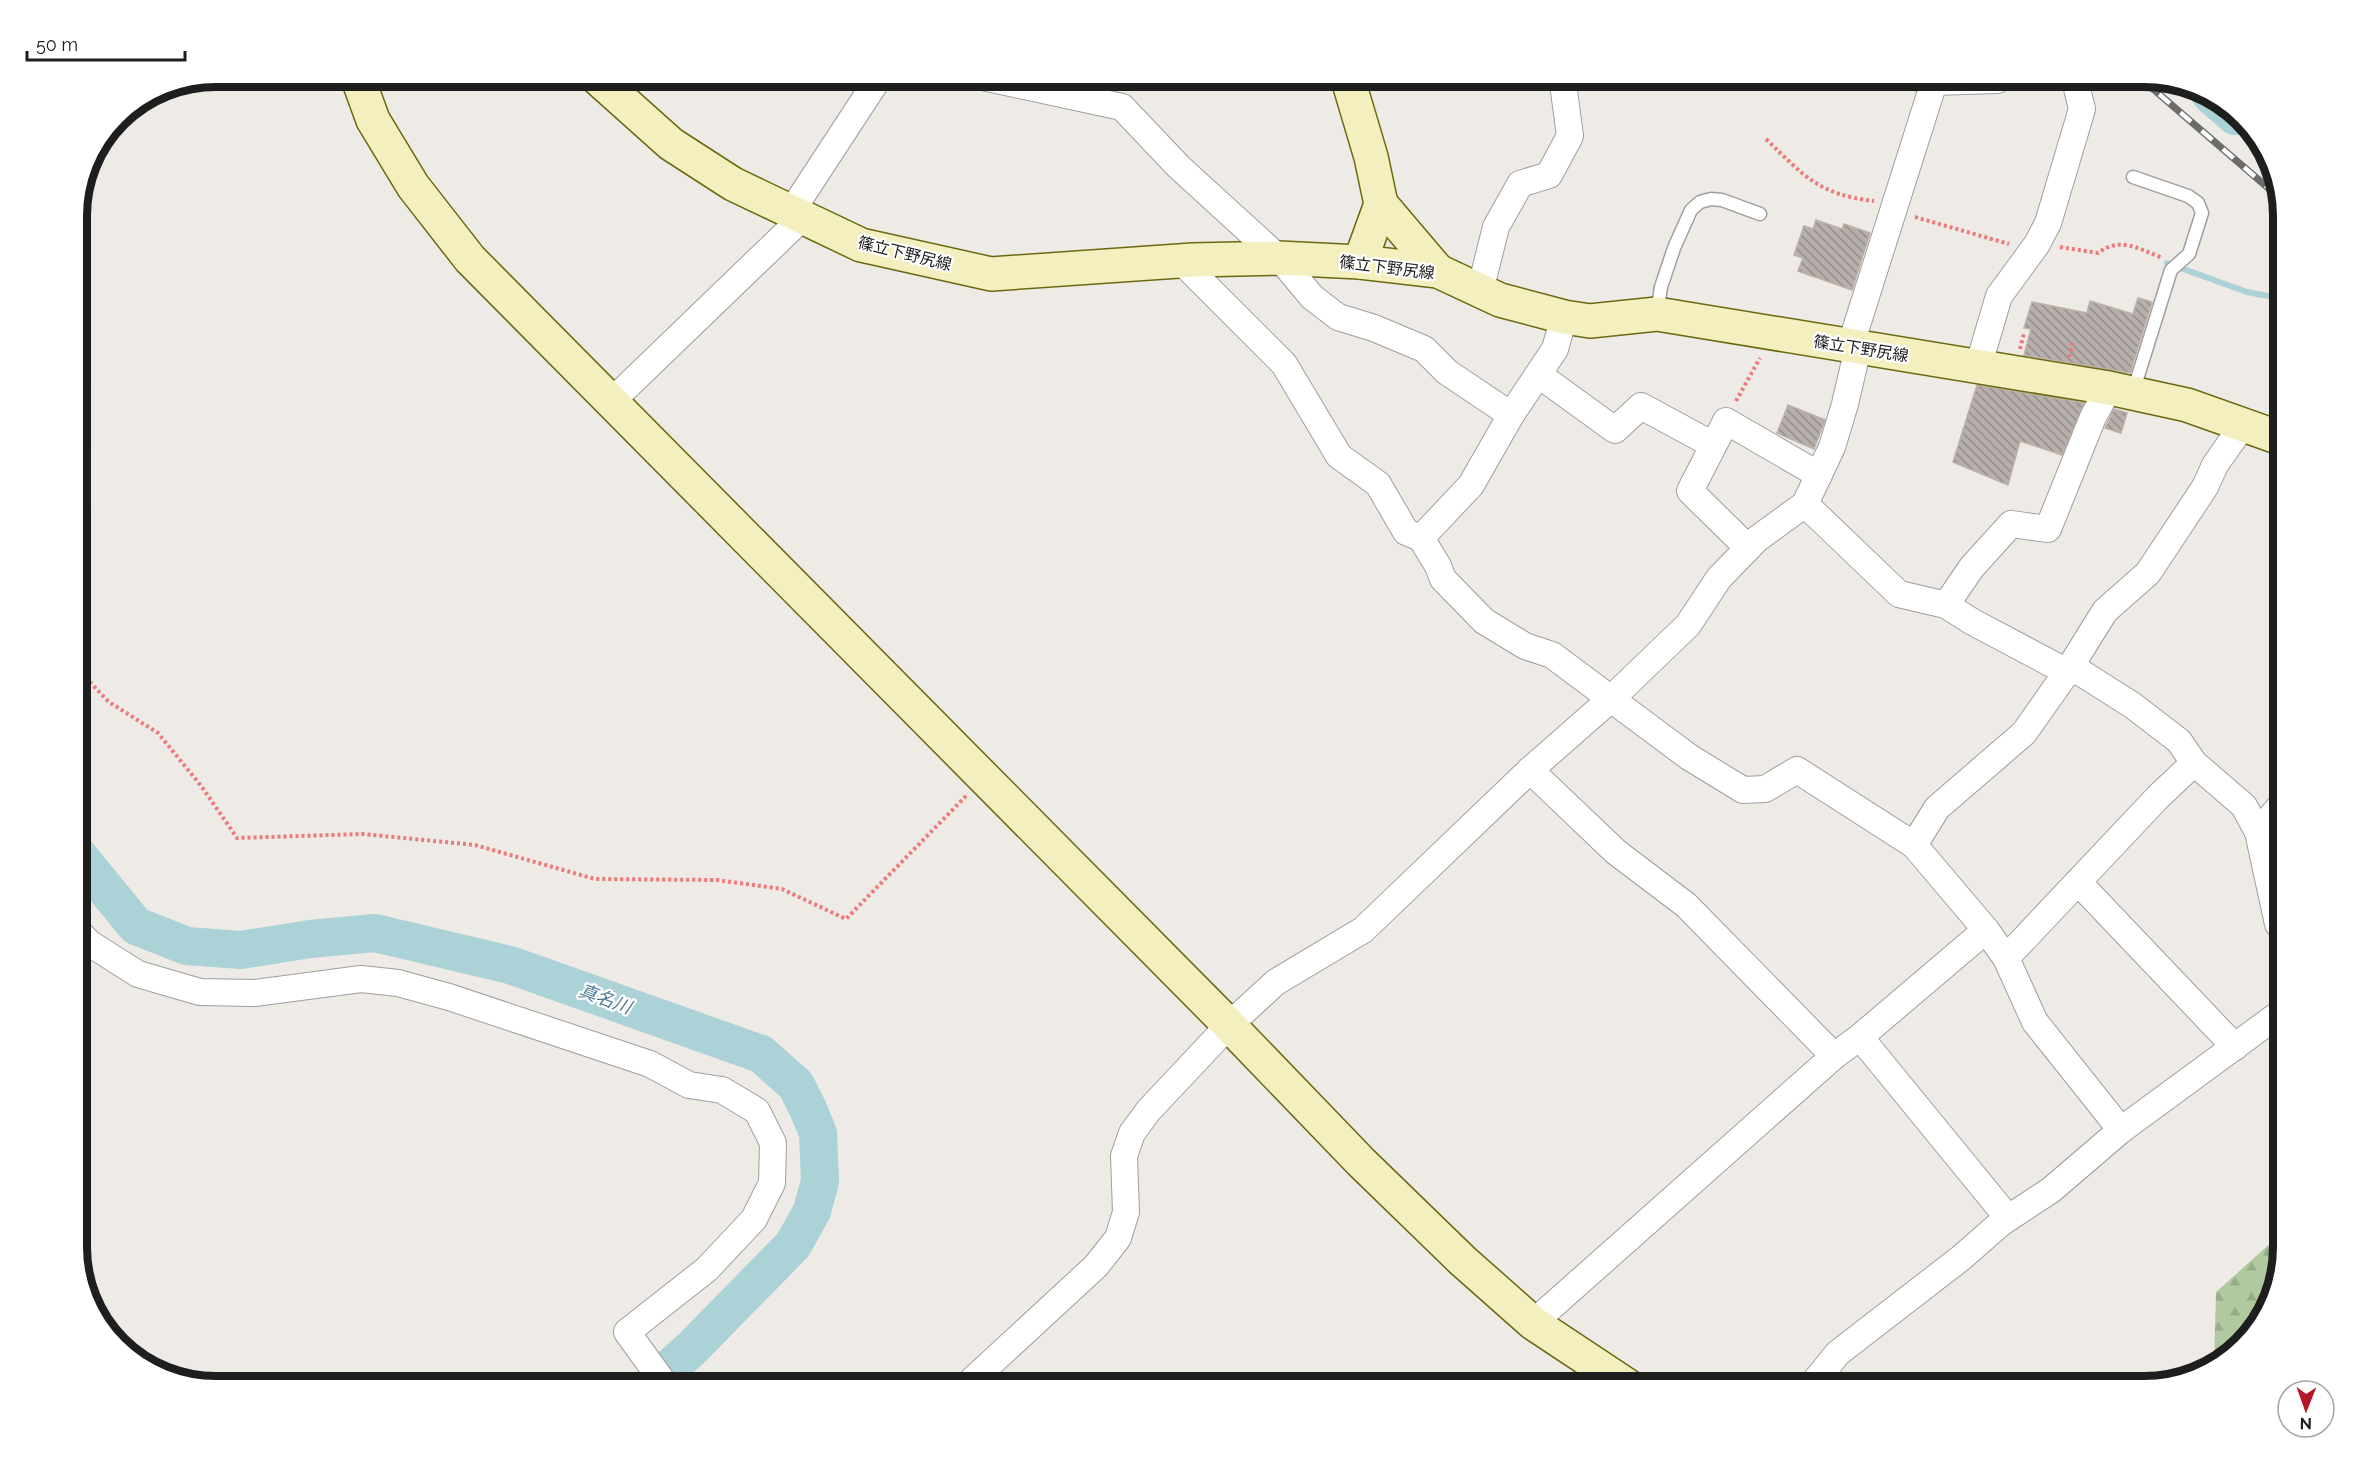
<svg xmlns="http://www.w3.org/2000/svg" width="2360" height="1463" font-family="Raleway,'Noto Sans JP',sans-serif">
  <defs>
    <pattern id="forest-firs" width="22" height="20" patternUnits="userSpaceOnUse" patternTransform="scale(1.5)"><rect width="22" height="20" fill="#b0c99e"/><path d="M5 1l3.5 6h-7zM16 11l3.5 6h-7z" fill="#97ac88"/></pattern>
    <pattern id="building-back-hatch" width="6" height="6" patternUnits="userSpaceOnUse" patternTransform="scale(1.5)"><rect width="6" height="6" fill="#b7afab"/><path d="M-1 5l2 2M0 0l6 6M5-1l2 2" fill="none" stroke="#948e8b"/></pattern>
  </defs>
  <rect width="100%" height="100%" fill="#eeeae5"/>
  <polygon fill="url(#forest-firs)" points="2283,1232 2283,1247 2265,1317 2214,1367 2216,1292"/>
  <g fill="none" stroke-linecap="round" stroke-linejoin="round">
    <polyline stroke="#aad2d7" stroke-width="6" points="2167,263 2247,292 2283,299"/>
    <g stroke="#aad2d7" stroke-width="38">
      <polyline points="2210,94 2235,116"/>
      <polyline points="77,854 136,926 187,946 241,950 310,939 375,933 510,965 761,1054 796,1085 808,1109 818,1133 820,1181 812,1211 793,1245 691,1349 665,1372 662,1386"/>
    </g>
  </g>
  <g fill="url(#building-back-hatch)" stroke="#beb0a9" stroke-width="1.5">
    <polygon points="1816,220 1842,229 1844,224 1870,233 1852,290 1798,271 1803,258 1794,255 1804,226 1813,229"/>
    <polygon points="2138,298 2152,302 2130,373 2024,355 2031,329 2024,328 2032,302 2087,313 2090,301 2133,314"/>
    <polygon points="1977,385 2084,403 2062,455 2020,441 2008,485 1953,462"/>
    <polygon points="1788,405 1825,420 1814,449 1777,433"/>
    <polygon points="2114,409 2127,413 2121,433 2105,428"/>
  </g>
  <g fill="none" stroke-linecap="round" stroke-linejoin="round">
    <defs>
      <g id="lane">
        <polyline points="1657,313 1661,287 1674,248 1691,210 1700,202 1711,199 1722,200 1760,214"/>
        <polyline points="2133,392 2171,270 2189,254 2202,213 2198,203 2188,196 2133,177"/>
      </g>
      <g id="street">
        <polyline points="978,76 1122,107 1179,167 1282,261 1312,297 1338,317 1374,328 1424,349 1447,372 1511,415 1471,485 1421,538 1438,566 1443,579 1484,621 1525,646 1552,655 1689,757 1743,790 1765,789 1797,770 1914,845 1986,930 2006,958 2035,1022 2121,1130 2283,1011"/>
        <polyline points="1911,76 1934,82"/>
        <polyline points="791,212 880,76"/>
        <polyline points="1181,261 1284,364 1339,456 1378,484 1406,532 1421,538"/>
        <polyline points="1480,291 1496,227 1520,184 1549,175 1570,136 1562,76"/>
        <polyline points="1850,347 1934,82 1997,80 2006,76"/>
        <polyline points="1978,367 1999,296 2037,244 2048,223 2082,109 2074,76"/>
        <polyline points="1539,375 1615,430 1641,406 1713,445"/>
        <polyline points="612,401 803,217"/>
        <polyline points="1511,415 1555,349 1564,317"/>
        <polyline points="1805,504 1899,594 1946,605 1971,621 2067,672 2080,672 2132,705 2179,741 2194,763"/>
        <polyline points="1748,548 1690,491 1726,421 1819,475"/>
        <polyline points="1946,605 1972,567 2011,524 2048,529 2093,417 2109,388"/>
        <polyline points="1530,770 1616,852 1686,905 1834,1056"/>
        <polyline points="2258,832 2278,924 2283,931"/>
        <polyline points="1914,845 1937,808 2024,733 2067,672 2105,611 2148,573 2205,487 2215,465 2243,425"/>
        <polyline points="2078,882 2235,1047"/>
        <polyline points="77,930 89,943 138,974 200,992 254,993 361,979 398,983 449,997 650,1064 689,1085 722,1090 757,1111 773,1143 772,1183 754,1219 707,1269 627,1332 666,1386"/>
        <polyline points="2006,958 2158,797 2194,763 2244,806 2258,832 2283,803"/>
        <polyline points="1860,1037 2008,1218"/>
        <polyline points="1533,1323 1834,1056 1860,1037 1986,930"/>
        <polyline points="966,1386 1096,1266 1118,1238 1126,1212 1124,1156 1132,1133 1149,1110 1229,1025 1276,982 1363,930 1530,770 1612,698 1688,625 1719,578 1757,539 1805,504 1832,447 1845,404 1858,348"/>
        <polyline points="1811,1386 1838,1353 1961,1258 2001,1223 2051,1190 2121,1130"/>
      </g>
      <g id="secondary">
        <polyline points="357,76 373,120 413,186 470,259 1229,1025 1361,1162 1463,1261 1533,1323 1628,1386"/>
        <polyline points="595,76 671,144 733,184 861,245 991,274 1193,260 1278,258 1360,262 1438,271 1500,300 1564,317 1590,321 1657,314 2109,388 2187,405 2283,439"/>
        <polyline points="1347,76 1371,157 1381,204 1438,271"/>
        <polyline points="1360,262 1381,204"/>
      </g>
    </defs>
    <use href="#lane" stroke="#9f9f9f" stroke-width="15"/>
    <use href="#street" stroke="#9f9f9f" stroke-width="28"/>
    <use href="#secondary" stroke="#6a6910" stroke-width="36"/>
    <g stroke="#eb7a7b" stroke-width="4" stroke-dasharray="3 3" stroke-linecap="butt">
      <path d="M1766,139C1803,175 1819,195 1874,201"/>
      <polyline points="1915,217 2009,244"/>
      <path d="M2060,247L2098,253C2121,236 2138,249 2163,258"/>
      <polyline points="2020,349 2024,333"/>
      <polyline points="2069,357 2073,343"/>
      <polyline points="1736,401 1760,358"/>
      <polyline points="77,669 109,702 158,733 202,787 237,838 363,834 475,845 595,879 717,880 782,889 846,919 967,795"/>
    </g>
    <use href="#lane" stroke="#fff" stroke-width="12"/>
    <use href="#street" stroke="#fff" stroke-width="26"/>
    <use href="#secondary" stroke="#f3efbf" stroke-width="33"/>
    <defs>
      <polyline id="rail" points="2138,76 2281,199"/>
    </defs>
    <use href="#rail" stroke="#6c6c6c" stroke-width="7"/>
    <use href="#rail" stroke="#fff" stroke-width="4.5" stroke-dasharray="14" stroke-linecap="butt"/>
  </g>
  <g text-anchor="middle" stroke-width="4.5" stroke-linejoin="round" paint-order="stroke">
    <g font-size="16" fill="#1e1e1e" stroke="#fff">
      <text transform="translate(905 253) rotate(14)" y="6">篠立下野尻線</text>
      <text transform="translate(1387 267) rotate(7)" y="6">篠立下野尻線</text>
      <text transform="translate(1861 348) rotate(9)" y="6">篠立下野尻線</text>
    </g>
    <g font-size="18" font-style="italic" fill="#4e7995" stroke="#fff">
      <text transform="translate(605 999) rotate(20)" y="6">真名川</text>
    </g>
  </g>
  <path d="M0 0H2360V1463H0ZM216 87H2144A129 129 0 0 1 2273 216V1247A129 129 0 0 1 2144 1376H216A129 129 0 0 1 87 1247V216A129 129 0 0 1 216 87Z" fill="#fff" fill-rule="evenodd"/>
  <path fill="none" stroke="#1e1e1e" stroke-width="8" d="M216 87H2144A129 129 0 0 1 2273 216V1247A129 129 0 0 1 2144 1376H216A129 129 0 0 1 87 1247V216A129 129 0 0 1 216 87Z"/>
  <g transform="translate(2306 1409) rotate(181)"><circle r="28" fill="#ffffff" stroke="#a5a5a5" stroke-width="1.5"/>
  <path d="M0-4.5L10 22L0 15L-10 22Z" fill="#b71528"/>
  <text y="-9" font-size="16" font-weight="bold" text-anchor="middle" fill="#1e1e1e">N</text>
  </g>
  <path d="M27 51v9h158v-9" fill="none" stroke="#1e1e1e" stroke-width="3"/>
  <text x="36" y="51" font-size="18" fill="#1e1e1e" stroke="#ffffff" stroke-width="4.5" paint-order="stroke">50 m</text>
</svg>
